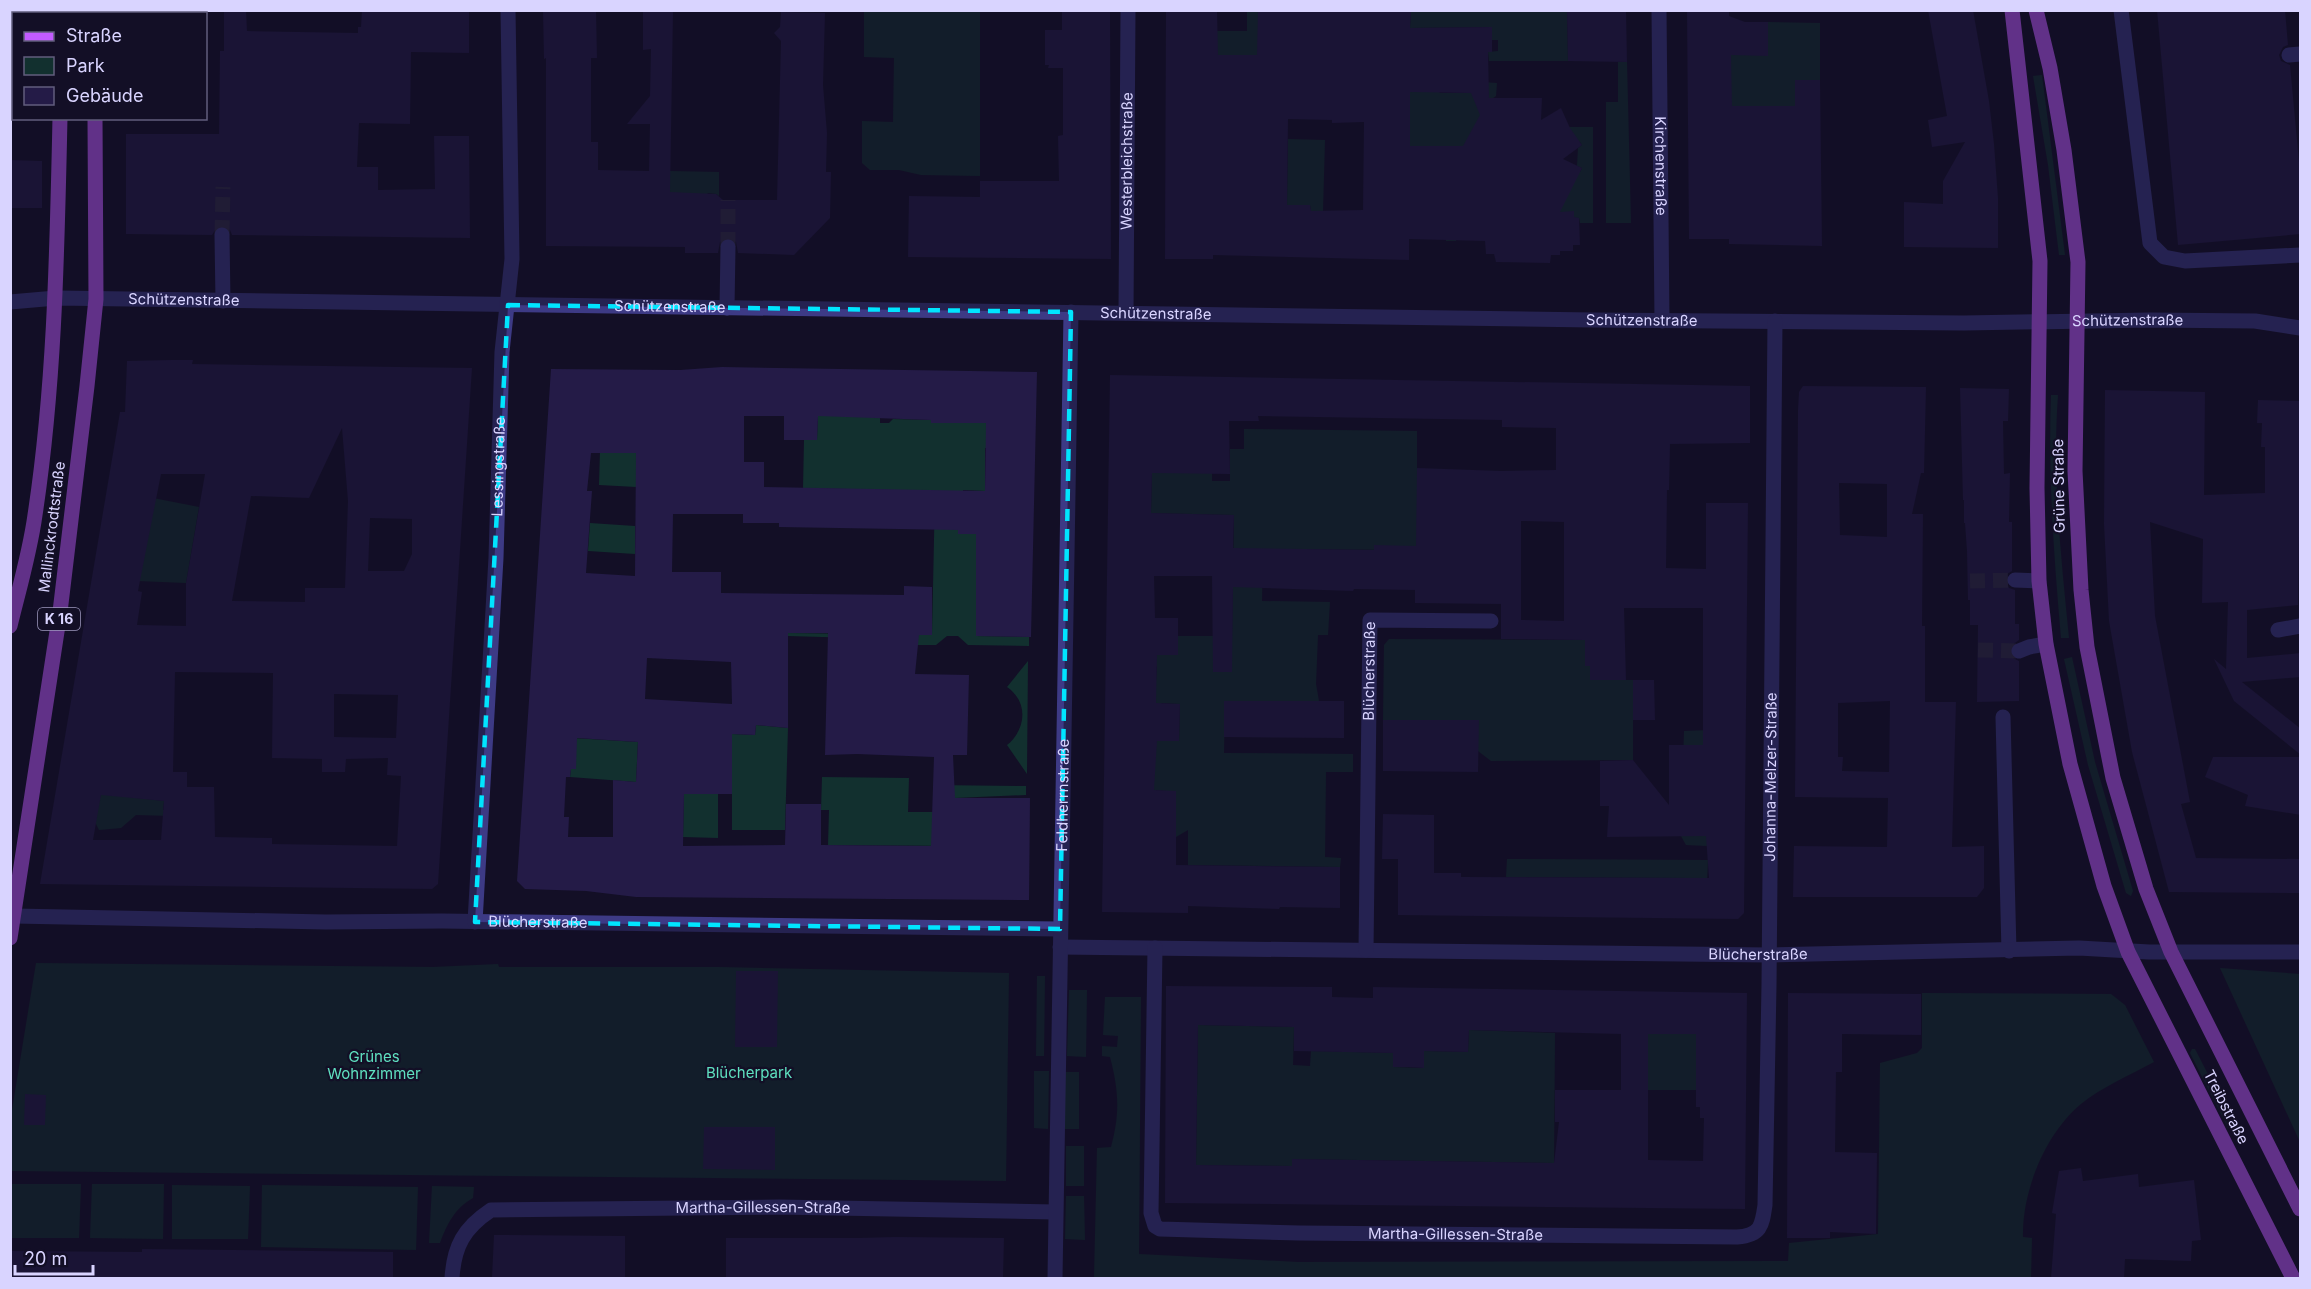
<svg xmlns="http://www.w3.org/2000/svg" width="2311" height="1289" font-family="Inter,sans-serif">
  <rect width="100%" height="100%" fill="#130f26"/>
  <g fill="#12302f">
    <polygon points="864,11 980,11 980,176 921,175 899,170 870,170 862,163 862,121 893,122 894,58 864,57"/>
    <polygon points="1258,11 1258,22 1284,55 1212,55 1210,31 1247,31 1247,12"/>
    <polygon points="1411,11 1567,11 1568,61 1489,61 1488,52 1498,51 1498,40 1492,40 1492,27 1410,28"/>
    <polygon points="1768,22 1820,23 1820,80 1796,80 1795,106 1726,106 1730,54"/>
    <polygon points="1410,61 1440,93 1480,93 1482,82 1497,83 1496,96 1480,107 1481,241 1457,233 1456,241 1446,241 1447,216 1410,169"/>
    <polygon points="1618,62 1627,62 1631,223 1606,223 1606,102 1618,102"/>
    <polygon points="2042,75 2065,255 2059,255 2048,165 2033,76"/>
    <polygon points="1551,127 1593,127 1593,223 1580,223 1579,218 1560,217 1560,201 1575,170 1580,172 1582,168 1577,166 1578,148 1582,145 1580,142"/>
    <polygon points="1288,139 1325,140 1323,211 1311,211 1310,205 1287,205"/>
    <polygon points="670,171 719,172 719,196 716,194 708,193 705,196 669,199"/>
    <path d="M2051,395H2058C2052,476 2061,557 2069,638H2061C2054,557 2048,477 2051,395Z"/>
    <polygon points="818,415 880,416 880,423 889,423 893,419 931,420 931,423 998,423 1035,448 985,448 985,491 963,490 963,513 958,513 958,534 976,534 976,636 1029,637 1029,646 968,645 958,636 947,636 936,645 897,645 892,639 788,636 788,633 932,635 935,491 803,488 804,440 817,439"/>
    <polygon points="1244,429 1417,431 1417,534 1500,535 1415,550 1263,549 1262,601 1330,602 1328,635 1318,635 1316,684 1319,701 1225,701 1224,753 1353,754 1353,772 1326,772 1325,857 1341,858 1340,867 1188,865 1188,830 1176,837 1176,792 1156,790 1153,795 1149,749 1159,739 1162,741 1179,741 1180,704 1162,703 1154,709 1157,667 1151,655 1178,636 1232,636 1234,515 1151,513 1152,473 1212,441 1212,481 1230,481 1230,449 1244,449"/>
    <polygon points="637,448 636,487 599,485 600,451"/>
    <polygon points="153,498 199,507 186,583 138,581"/>
    <polygon points="590,523 635,526 635,554 588,551"/>
    <polygon points="1389,639 1589,640 1585,650 1585,666 1590,666 1590,680 1633,680 1633,760 1491,761 1478,751 1478,721 1383,720 1384,645"/>
    <polygon points="2072,657 2095,762 2133,891 2131,896 2126,893 2088,765 2064,659"/>
    <path d="M1028,661L1027,774L1007,745C1026,730 1029,702 1007,687Z"/>
    <polygon points="756,725 788,728 785,830 732,830 732,734 755,735"/>
    <polygon points="1709,730 1707,846 1686,845 1681,836 1684,731"/>
    <polygon points="573,738 638,742 636,782 570,777 571,769 576,769"/>
    <polygon points="822,777 909,778 908,812 962,812 961,846 828,845 829,810 821,810"/>
    <polygon points="933,785 1026,786 1026,795 955,798"/>
    <polygon points="101,794 164,801 163,810 172,811 172,816 136,815 121,828 99,830 95,822"/>
    <polygon points="684,794 718,794 718,838 683,837"/>
    <polygon points="1507,859 1708,860 1707,883 1686,878 1506,877"/>
    <polygon points="36,963 433,967 498,964 499,967 719,967 1009,973 1006,1181 11,1171 11,1116"/>
    <polygon points="2220,968 2300,974 2300,1142"/>
    <polygon points="1037,976 1045,976 1044,1056 1036,1056"/>
    <polygon points="1069,990 1087,990 1086,1057 1067,1056"/>
    <path d="M1922,993L2111,994L2125,1005L2154,1062C2130,1075 2102,1087 2081,1104C2045,1134 2022,1191 2023,1237L2032,1238L2031,1278H1094L1097,1148L1111,1147C1120,1114 1119,1091 1110,1057L1102,1056V1046L1117,1047L1118,1036L1103,1035L1105,997H1141L1139,1254L1298,1262L1788,1261L1789,1243L1878,1234L1880,1063L1917,1053L1922,1048Z"/>
    <polygon points="1198,1025 1294,1027 1293,1065 1310,1066 1311,1051 1393,1053 1393,1067 1423,1068 1424,1051 1468,1052 1469,1030 1555,1033 1554,1163 1292,1159 1292,1166 1196,1165"/>
    <polygon points="1648,1034 1705,1034 1696,1063 1696,1090 1648,1090"/>
    <polygon points="2192,1049 2195,1049 2234,1125 2233,1131 2228,1128 2190,1053"/>
    <polygon points="1034,1071 1049,1071 1048,1129 1034,1128"/>
    <rect x="1063" y="1072" width="16" height="57"/>
    <rect x="1066" y="1146" width="18" height="40"/>
    <polygon points="11,1184 81,1184 79,1238 11,1238"/>
    <polygon points="92,1184 164,1184 163,1239 90,1238"/>
    <polygon points="172,1185 250,1186 248,1239 172,1239"/>
    <polygon points="262,1185 418,1187 416,1250 261,1247"/>
    <path d="M432,1186L474,1187L473,1198C455,1208 447,1224 440,1243H429Z"/>
    <polygon points="1066,1196 1084,1196 1085,1240 1065,1239"/>
  </g>
  <g fill="#241b47" fill-rule="evenodd">
    <polygon points="224,10 246,10 247,31 358,33 358,27 361,27 362,10 469,10 469,53 411,52 410,124 359,123 357,167 378,167 378,190 435,189 434,136 469,136 470,238 232,235 230,230 222,225 217,227 212,235 126,234 126,134 219,134 220,51 224,51"/>
    <polygon points="543,10 596,10 597,58 591,58 591,142 598,142 598,170 649,171 650,124 627,124 650,96 651,49 643,50 643,11 673,11 670,192 716,194 723,200 777,200 781,41 774,33 780,27 781,12 825,13 823,85 827,133 826,172 831,172 830,218 794,255 738,253 736,242 729,237 720,242 718,253 685,253 685,247 546,246 546,58 544,59"/>
    <polygon points="1062,10 1110,10 1111,259 908,257 909,196 980,197 980,181 1059,181 1058,136 1063,135 1063,68 1048,68 1049,65 1045,65 1045,30 1062,30"/>
    <path d="M1166,10H1217L1218,55H1257L1258,10H1411L1410,28L1492,27V52H1488L1489,98H1542L1541,120L1561,108L1570,128L1582,145L1563,159L1582,168L1560,212L1574,211V217L1579,218L1580,245H1573V251H1560V255H1551L1550,263L1496,262L1494,254H1486L1485,241L1409,239V260L1213,255V259H1165ZM1410,92L1471,93L1480,115L1463,146H1410ZM1288,119L1332,120V123L1364,122L1363,210L1311,211L1310,205H1287Z"/>
    <polygon points="1567,10 1626,10 1627,62 1568,61"/>
    <polygon points="1687,10 1729,10 1729,16 1745,22 1768,22 1768,56 1731,55 1732,106 1795,106 1795,80 1820,80 1822,246 1729,244 1729,239 1689,239"/>
    <polygon points="1928,10 1973,10 1989,101 1994,144 1998,198 1998,248 1904,247 1904,202 1943,204 1943,181 1965,142 1932,147 1928,120 1947,116"/>
    <polygon points="2157,10 2285,10 2288,45 2283,47 2279,55 2281,61 2290,65 2301,183 2301,234 2178,245"/>
    <polygon points="10,160 42,161 42,208 10,208"/>
    <path d="M171,360H193L192,364L472,368L438,884L432,889L40,884L120,412H125L127,361ZM342,428L348,501L345,588H305V602L232,601L251,496L309,498ZM161,474H205L186,583V626L137,625L142,592L138,591ZM370,518L412,519V554L404,571H368ZM175,672L273,673L272,758L322,759V772H345L346,759L388,758L387,775L401,776L397,846L272,844V838L215,837L214,787H187V772H173ZM334,694L398,695L396,738L334,737ZM101,795L164,801L161,840H93Z"/>
    <path d="M722,367L1037,372L1031,637L976,636V534H958V530L779,527V523H743V514H673L672,572H721V593L904,595V586L932,587V635H919L915,674L969,675L967,755H953L955,798H1030L1029,900L636,897L586,891L525,889L517,881L551,369L680,370ZM744,416H784V440H817L818,416L931,420V423H986L985,491L764,487V462H744ZM591,453H636L635,576L586,573L592,491H587ZM788,633H828L825,755L857,754L934,757L931,846L821,845V804H786L785,845L683,846L684,794H732V734L755,735L756,725L788,728ZM647,658L731,662L732,704L645,699ZM577,738L638,742L636,782L613,780V837H568L569,817H564L566,777H570L571,769H576Z"/>
    <path d="M1110,375L1750,386V443L1670,444L1669,490H1667L1666,568L1706,569V503H1748L1744,913L1738,919L1398,915V859H1382L1383,814L1434,815V873H1461V877L1709,878L1706,836L1607,837L1609,806H1600V761L1633,760L1669,805V745H1703V608H1624L1626,680H1590V666H1585V640L1501,639V604L1415,603V590L1354,589L1353,591L1233,587L1232,672H1213L1212,576H1154L1155,618H1178V655H1157L1156,703L1180,704L1179,741H1157L1154,790L1176,791V865L1340,867V908L1280,907L1279,909L1188,906V913L1102,912ZM1258,416L1502,420V427L1556,428V470L1501,471L1417,468L1416,546L1374,545V550L1233,548L1234,515L1151,513L1152,473L1230,474L1229,421H1259ZM1521,521L1564,522V621L1521,620Z"/>
    <path d="M1803,386L1926,387L1924,473H1921L1912,514H1923L1922,626H1925V702H1956L1952,847L1984,846V888L1977,897H1793L1794,846L1887,847L1888,798L1795,797L1798,410L1799,392ZM1839,483L1887,484V537L1840,535ZM1890,701L1889,772L1842,771L1843,757H1838V703Z"/>
    <polygon points="1960,388 2009,389 2008,421 2003,421 2004,474 2010,473 2009,522 2012,522 2012,571 2007,574 2005,580 2009,588 2015,590 2015,624 2019,624 2019,640 2012,645 2009,650 2013,658 2019,661 2019,701 1977,702 1978,625 1970,625 1970,600 1968,600 1967,551 1965,523 1964,523 1964,500 1963,500"/>
    <polygon points="2105,390 2205,392 2204,495 2265,493 2265,447 2261,447 2262,423 2257,423 2258,400 2301,401 2298,605 2247,610 2247,658 2301,653 2301,677 2242,682 2301,729 2301,755 2234,701 2214,659 2226,669 2228,602 2202,603 2203,539 2150,522 2155,616 2190,802 2181,804 2196,858 2301,859 2301,893 2169,892 2132,752 2109,621 2104,524"/>
    <polygon points="1633,680 1654,680 1655,720 1633,720"/>
    <polygon points="1224,701 1344,701 1344,738 1224,737"/>
    <polygon points="1383,720 1479,720 1478,772 1383,771"/>
    <polygon points="2213,757 2301,757 2301,815 2245,806 2248,795 2205,777"/>
    <polygon points="736,971 778,971 777,1047 735,1047"/>
    <path d="M1166,986L1332,987V997L1373,998V987L1747,993L1745,1209L1165,1203ZM1198,1025L1294,1027V1051L1393,1053V1067H1408L1424,1068V1051L1468,1052L1469,1030L1621,1034V1090H1555V1122H1559L1554,1163L1292,1159V1166L1196,1165ZM1648,1034H1696V1107H1700V1118H1704L1703,1161L1648,1160Z"/>
    <polygon points="1788,993 1921,994 1921,1035 1842,1034 1842,1072 1836,1072 1835,1152 1877,1153 1876,1234 1830,1232 1830,1238 1787,1238"/>
    <polygon points="25,1094 46,1095 45,1125 24,1125"/>
    <polygon points="704,1127 775,1127 775,1170 703,1169"/>
    <polygon points="2081,1168 2083,1181 2138,1174 2139,1187 2194,1180 2201,1240 2192,1241 2191,1261 2125,1259 2124,1278 2051,1278 2056,1214 2052,1213 2059,1171"/>
    <polygon points="494,1235 625,1236 625,1277 492,1278"/>
    <polygon points="895,1237 1004,1238 1003,1278 726,1278 726,1238 859,1238"/>
    <polygon points="142,1249 393,1252 393,1278 10,1278 10,1251 142,1252"/>
  </g>
  <g fill="none" stroke-linecap="round" stroke-linejoin="round">
    <g stroke="#312d47" stroke-width="15" stroke-dasharray="15 8" stroke-linecap="butt">
      <polyline points="222,235 223,187"/>
      <polyline points="728,247 728,200"/>
      <polyline points="1970,581 2015,580"/>
      <polyline points="1978,650 2019,651"/>
    </g>
    <g stroke="#3d3a85" stroke-width="15">
      <path id="s1" d="M1659,10L1662,321"/>
      <polyline points="2121,10 2150,243 2164,257 2185,261 2300,255"/>
      <polyline points="2289,55 2300,54"/>
      <polyline points="222,235 223,301"/>
      <path id="s2" d="M10,302L56,298L1593,320L1964,323L2150,320L2255,321L2300,328"/>
      <polyline points="727,308 728,247"/>
      <path id="s3" d="M1126,313L1128,10"/>
      <polyline points="2015,580 2039,581"/>
      <polyline points="2278,630 2300,626"/>
      <polyline points="2019,651 2029,647 2046,644"/>
      <polyline points="2003,717 2009,951"/>
      <path id="s4" d="M14,916L326,922L442,921L1060,929"/>
      <path id="s5" d="M475,922L496,558L502,352L512,259L508,10"/>
      <path id="s6" d="M1060,947L1770,955L2079,948L2149,952H2300"/>
      <path id="s7" d="M1155,948L1151,1213L1155,1226L1160,1229L1299,1233L1737,1237C1761,1235 1762,1226 1765,1205L1769,985L1775,321"/>
      <path id="s8" d="M1366,950L1370,620L1491,621"/>
      <path id="s9" d="M452,1278C454,1246 464,1228 491,1210L779,1207L1055,1212"/>
      <path id="s10" d="M1055,1278L1071,312"/>
    </g>
    <g stroke="#c25bff" stroke-width="15">
      <polyline points="62,10 62,14"/>
      <polyline points="94,10 94,14"/>
      <polyline points="2012,10 2040,261 2037,488 2039,581 2046,644 2070,764 2104,886 2128,952 2293,1278"/>
      <polyline points="2036,10 2050,68 2064,150 2078,262 2075,471 2081,590 2087,647 2113,778 2146,889 2171,952 2300,1209"/>
      <path d="M10,626C19,589 30,552 35,515C55,383 57,251 60,118"/>
      <polyline points="10,938 60,612 87,386 96,299 95,118"/>
    </g>
  </g>
  <path d="M0 0H2311V1289H0ZM508,305L1071,312L1060,929L475,922Z" fill="#130f26" fill-opacity=".55" fill-rule="evenodd"/>
  <path fill="none" stroke="#00e5ff" stroke-width="4.5" stroke-dasharray="12 8" stroke-linejoin="round" d="M508,305L1071,312L1060,929L475,922Z"/>
  <g text-anchor="middle" stroke-width="4.5" stroke-linejoin="round" paint-order="stroke">
    <rect fill="#130f26" stroke="#9e99be" stroke-width="1.5" x="38" y="608" width="42" height="22" rx="4.5"/>
    <g font-size="14" font-weight="bold" fill="#d9d4ff">
      <text x="59" y="624">K 16</text>
    </g>
    <g font-size="15" fill="#d9d4ff" stroke="#130f26">
      <text dy="5" stroke="none"><textPath href="#s3" startOffset="152">Westerbleichstraße</textPath></text>
      <text dy="5" stroke="none"><textPath href="#s1" startOffset="156">Kirchenstraße</textPath></text>
      <text dy="5" stroke="none"><textPath href="#s2" startOffset="174">Schützenstraße</textPath></text>
      <text dy="5" stroke="none"><textPath href="#s2" startOffset="660">Schützenstraße</textPath></text>
      <text dy="5" stroke="none"><textPath href="#s2" startOffset="1146">Schützenstraße</textPath></text>
      <text dy="5" stroke="none"><textPath href="#s2" startOffset="2118">Schützenstraße</textPath></text>
      <text dy="5" stroke="none"><textPath href="#s2" startOffset="1632">Schützenstraße</textPath></text>
      <text dy="5" stroke="none"><textPath href="#s5" startOffset="456">Lessingstraße</textPath></text>
      <text transform="translate(2059 486) rotate(-91)" y="5">Grüne Straße</text>
      <text transform="translate(52 527) rotate(-83)" y="5">Mallinckrodtstraße</text>
      <text dy="5" stroke="none"><textPath href="#s8" startOffset="279">Blücherstraße</textPath></text>
      <text dy="5" stroke="none"><textPath href="#s7" startOffset="1338">Johanna-Melzer-Straße</textPath></text>
      <text dy="5" stroke="none"><textPath href="#s10" startOffset="483">Feldherrnstraße</textPath></text>
      <text dy="5" stroke="none"><textPath href="#s4" startOffset="524">Blücherstraße</textPath></text>
      <text dy="5" stroke="none"><textPath href="#s6" startOffset="698">Blücherstraße</textPath></text>
      <text transform="translate(2226 1107) rotate(63)" y="5">Treibstraße</text>
      <text dy="5" stroke="none"><textPath href="#s9" startOffset="354">Martha-Gillessen-Straße</textPath></text>
      <text dy="5" stroke="none"><textPath href="#s7" startOffset="580">Martha-Gillessen-Straße</textPath></text>
    </g>
    <g font-size="15" fill="#5fe0c0" stroke="#130f26">
      <text x="374" y="1062">Grünes<tspan x="374" dy="17">Wohnzimmer</tspan></text>
      <text x="749" y="1078">Blücherpark</text>
    </g>
  </g>
  <rect width="2311" height="1289" fill="none" stroke="#d9d4ff" stroke-width="24"/>
  <rect x="12" y="12" width="195" height="108" fill="#130f26" stroke="#625e7d" stroke-width="1.5"/>
  <rect x="24" y="32" width="30" height="9" fill="#c25bff" stroke="#625e7d" stroke-width="1.5"/>
  <text x="66" y="42" font-size="18" fill="#d9d4ff">Straße</text>
  <rect x="24" y="57" width="30" height="18" fill="#12302f" stroke="#625e7d" stroke-width="1.5"/>
  <text x="66" y="72" font-size="18" fill="#d9d4ff">Park</text>
  <rect x="24" y="87" width="30" height="18" fill="#241b47" stroke="#625e7d" stroke-width="1.5"/>
  <text x="66" y="102" font-size="18" fill="#d9d4ff">Gebäude</text>
  <path d="M15 1265v9h78v-9" fill="none" stroke="#d9d4ff" stroke-width="3"/>
  <text x="24" y="1265" font-size="18" fill="#d9d4ff" stroke="#130f26" stroke-width="4.5" paint-order="stroke">20 m</text>
</svg>
